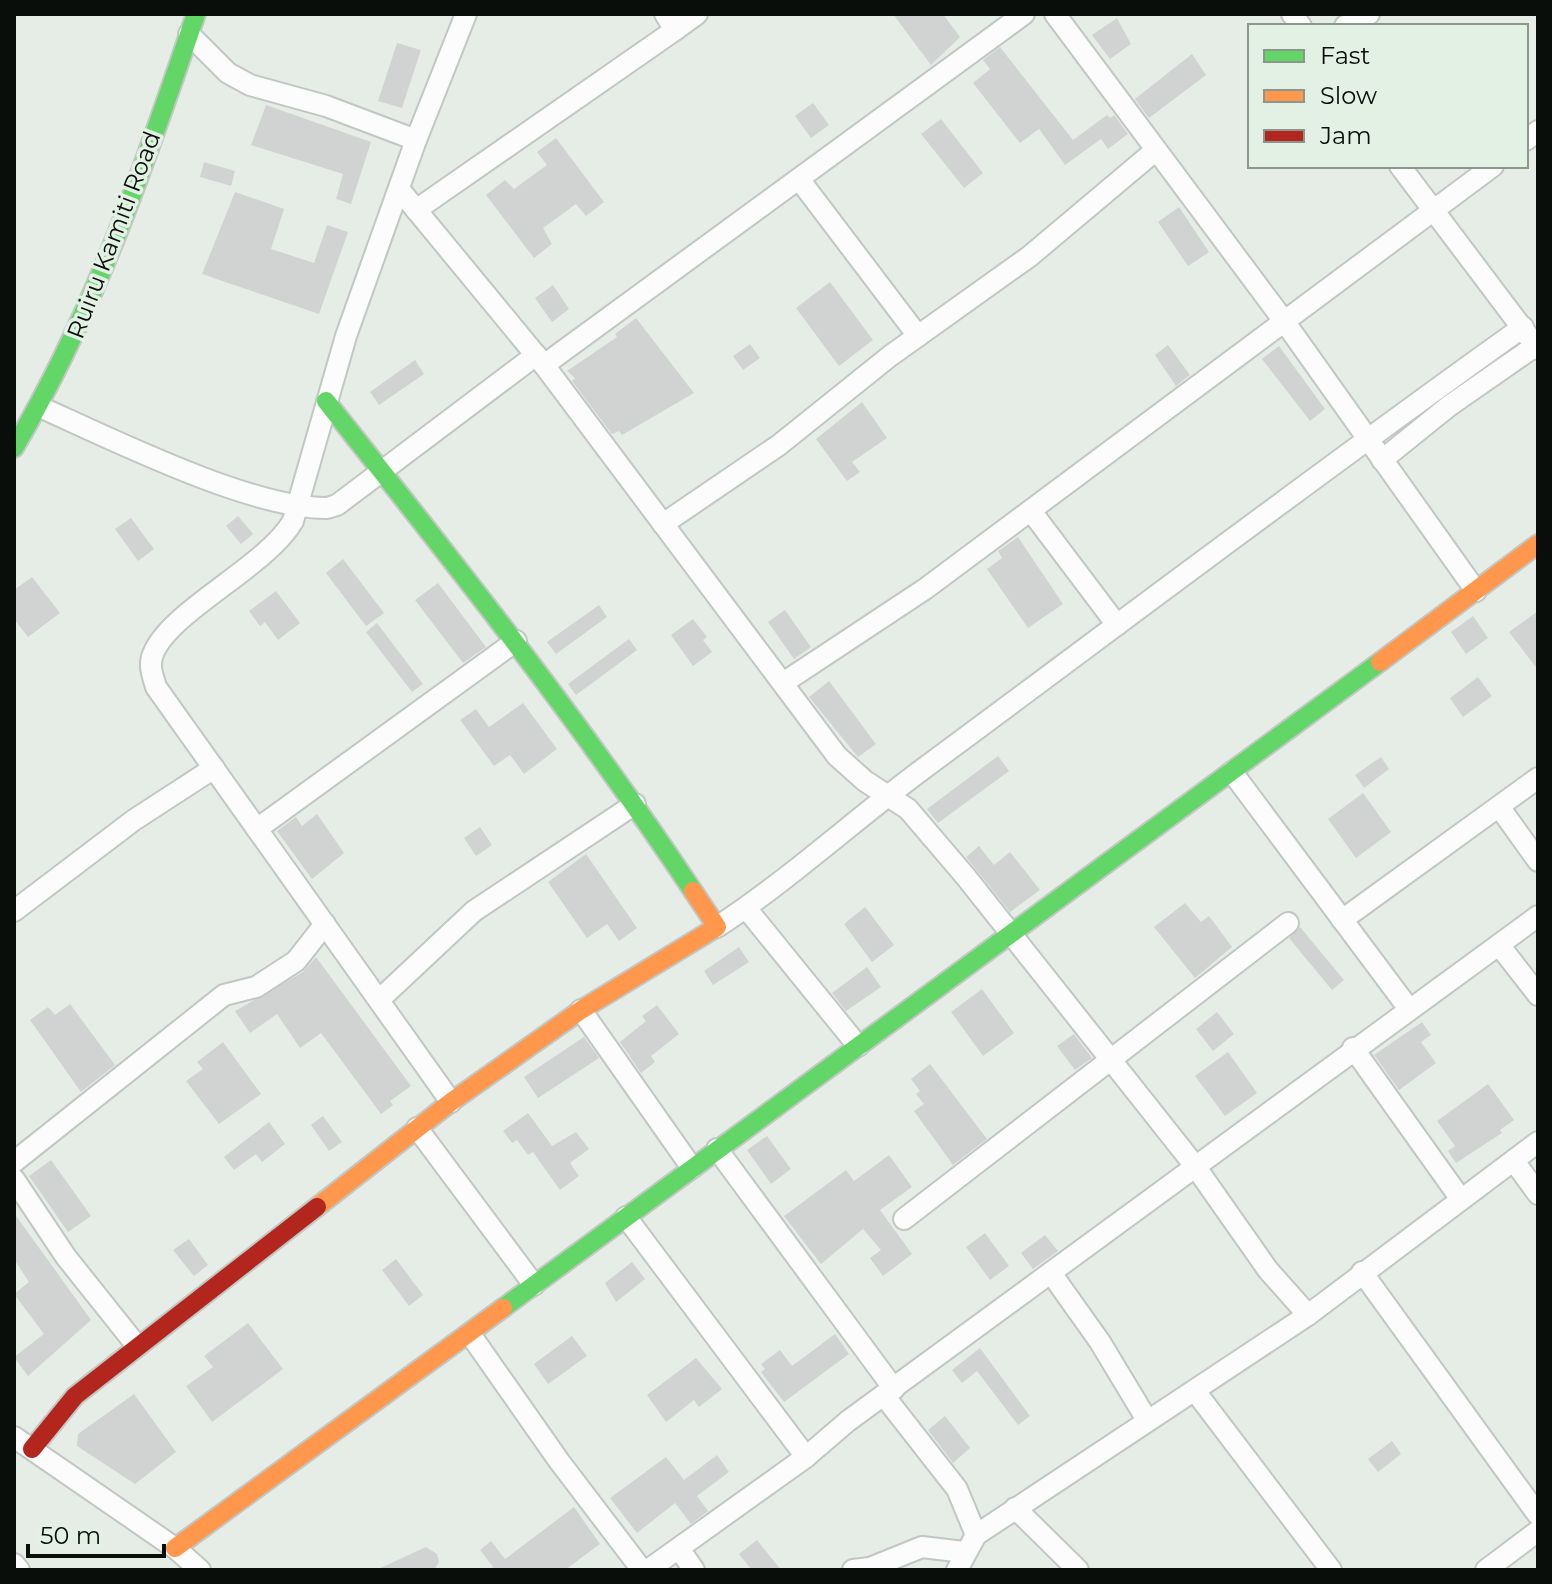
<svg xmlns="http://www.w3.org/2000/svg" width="1552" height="1584" font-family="Montserrat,sans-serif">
  <rect width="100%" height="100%" fill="#e6ede7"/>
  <g fill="#d1d3d2">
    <polygon points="893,14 943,14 960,37 931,65"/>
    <polygon points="1117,18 1131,44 1110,59 1092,35"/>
    <polygon points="397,43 421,50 402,108 378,101"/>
    <polygon points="1000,47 1073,140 1107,115 1110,118 1114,115 1128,134 1108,149 1101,139 1065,165 1039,129 1020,143 973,83 990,69 983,60"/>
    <polygon points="1192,54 1206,75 1149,118 1135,99"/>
    <polygon points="813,103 829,125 811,138 795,116"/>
    <polygon points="266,105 371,142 351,204 336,199 343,174 251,145"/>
    <polygon points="941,119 983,173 964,188 921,134"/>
    <polygon points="556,138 604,202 586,216 576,204 543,228 552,244 534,258 486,195 505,180 514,189 547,165 537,152"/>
    <polygon points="204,162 235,171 231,186 200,177"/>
    <polygon points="235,192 284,209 271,249 314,263 327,225 348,232 319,314 202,274"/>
    <polygon points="1179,207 1209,252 1188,266 1158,222"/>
    <polygon points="830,282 873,340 839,366 796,308"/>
    <polygon points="553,285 569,309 552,322 535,298"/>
    <polygon points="636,318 694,393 622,435 619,431 612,434 572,381 575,378 567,371 617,337 615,334"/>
    <polygon points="750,344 760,358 743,370 733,356"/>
    <polygon points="1168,345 1190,375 1176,386 1155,355"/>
    <polygon points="1279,346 1325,409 1310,421 1262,359"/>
    <polygon points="415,360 424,374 379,405 370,392"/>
    <polygon points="862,402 887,438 852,462 860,472 847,481 816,439"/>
    <polygon points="238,516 253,534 241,544 226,526"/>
    <polygon points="131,518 154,549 138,561 115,529"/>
    <polygon points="1018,537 1063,604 1028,628 987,569 1002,558 998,551"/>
    <polygon points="343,559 384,613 366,626 326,573"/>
    <polygon points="32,577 60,613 28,637 14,619 14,590"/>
    <polygon points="438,583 486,647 463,663 415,600"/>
    <polygon points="276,591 300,623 278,640 265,622 260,626 249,611"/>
    <polygon points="599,605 607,617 556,654 547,642"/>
    <polygon points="785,610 811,647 794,659 768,622"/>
    <polygon points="1538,611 1538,670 1509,632"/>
    <polygon points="1473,616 1488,638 1466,654 1451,632"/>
    <polygon points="693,619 707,637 703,640 712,652 693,666 671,635"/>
    <polygon points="377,623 423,684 412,692 366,632"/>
    <polygon points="629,639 637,650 576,695 568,684"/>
    <polygon points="1478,677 1492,696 1463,717 1450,698"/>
    <polygon points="829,681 876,744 858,757 809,697"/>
    <polygon points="523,703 557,749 524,774 510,755 494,766 460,720 476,709 489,727"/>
    <polygon points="998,756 1009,771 938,823 927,809"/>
    <polygon points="1381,757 1389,769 1364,788 1355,775"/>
    <polygon points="1363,793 1391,832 1356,858 1328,819"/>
    <polygon points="317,814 344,853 312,879 277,831 296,817 302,826"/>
    <polygon points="480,827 492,845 476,856 464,838"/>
    <polygon points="979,846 994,865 1010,852 1040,890 1010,912 966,857"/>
    <polygon points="586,854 637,928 619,941 607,924 587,938 548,882"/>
    <polygon points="1185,903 1201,922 1209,916 1232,947 1195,978 1154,927"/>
    <polygon points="865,907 894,945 872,962 844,924"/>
    <polygon points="1300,927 1344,980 1332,990 1289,938"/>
    <polygon points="739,947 749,962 713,985 704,971"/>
    <polygon points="316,957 411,1086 390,1101 393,1105 381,1114 321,1033 300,1048 277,1014 250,1033 235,1011 303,972"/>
    <polygon points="867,967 881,987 846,1011 832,993"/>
    <polygon points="982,989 1014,1033 983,1056 951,1012"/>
    <polygon points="70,1004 115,1065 81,1092 30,1020 48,1007 55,1015"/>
    <polygon points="657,1005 679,1034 651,1056 655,1062 641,1073 620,1042 646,1021 642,1016"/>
    <polygon points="1217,1012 1234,1034 1213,1051 1196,1029"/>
    <polygon points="1422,1022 1431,1035 1421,1042 1436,1063 1399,1090 1374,1055"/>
    <polygon points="1074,1034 1092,1058 1075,1070 1057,1046"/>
    <polygon points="584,1037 599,1058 538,1098 524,1077"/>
    <polygon points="223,1042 261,1094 219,1124 186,1081 203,1069 197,1062"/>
    <polygon points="1228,1052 1257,1093 1225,1116 1195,1076"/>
    <polygon points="930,1064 987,1139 953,1165 914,1111 924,1104 916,1094 920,1091 911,1079"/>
    <polygon points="1488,1084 1514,1120 1500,1130 1502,1133 1456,1163 1448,1151 1455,1146 1437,1121"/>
    <polygon points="528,1113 552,1146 576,1132 589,1149 570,1163 579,1176 560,1190 533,1152 528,1155 517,1140 512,1143 503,1131"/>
    <polygon points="323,1116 342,1142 329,1151 311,1125"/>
    <polygon points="269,1122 285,1144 262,1162 256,1154 234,1170 224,1157"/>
    <polygon points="767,1136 791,1169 771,1184 747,1150"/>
    <polygon points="889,1155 912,1187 880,1210 912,1254 883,1276 870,1258 881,1250 863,1229 821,1264 784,1216 846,1170 854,1181"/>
    <polygon points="51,1160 91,1216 68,1232 29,1176"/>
    <polygon points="14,1213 91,1320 28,1376 14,1357 44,1334 14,1294 29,1282 14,1259"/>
    <polygon points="985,1233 1009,1266 990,1280 966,1247"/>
    <polygon points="1045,1235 1058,1251 1033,1269 1021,1253"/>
    <polygon points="189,1239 208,1265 194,1276 173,1250"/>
    <polygon points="396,1259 423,1295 409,1306 382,1270"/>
    <polygon points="632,1262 645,1279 616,1302 605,1283"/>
    <polygon points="248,1323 283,1369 212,1422 186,1386 213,1367 204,1356"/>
    <polygon points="835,1334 849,1354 784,1402 761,1372 765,1369 761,1364 780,1350 792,1366"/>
    <polygon points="572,1336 587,1356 548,1384 534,1364"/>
    <polygon points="980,1348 1030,1416 1018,1425 977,1371 962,1383 952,1370"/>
    <polygon points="696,1358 722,1389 699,1407 694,1400 666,1422 647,1395"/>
    <polygon points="134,1394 176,1452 135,1484 77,1446 78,1434"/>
    <polygon points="945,1416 970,1448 953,1463 928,1430"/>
    <polygon points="1392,1441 1401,1454 1378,1472 1368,1459"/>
    <polygon points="717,1455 729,1472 697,1496 708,1511 691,1524 675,1503 637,1533 610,1498 666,1457 684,1480"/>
    <polygon points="574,1507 600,1544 565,1570 489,1570 493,1567 480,1550 491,1541 505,1559"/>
    <polygon points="757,1540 781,1570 752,1570 739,1554"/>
    <polygon points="426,1547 437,1554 439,1562 434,1570 376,1570"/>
  </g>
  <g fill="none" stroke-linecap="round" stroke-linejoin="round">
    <defs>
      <g id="street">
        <polyline points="1055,14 1284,321 1476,591"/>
        <polyline points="1292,14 1301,26"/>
        <polyline points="1345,26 1369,14"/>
        <polyline points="675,30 697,14"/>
        <polyline points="189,34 228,73 250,85 326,106 416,140"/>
        <polyline points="1526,140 1538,131"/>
        <polyline points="1400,166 1538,349"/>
        <polyline points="799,179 918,336"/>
        <polyline points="399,189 544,365 837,756 865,781 908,809 966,877 1195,1166 1268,1270 1308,1315"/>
        <polyline points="416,210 675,30 665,14"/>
        <polyline points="544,365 1024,14"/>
        <path d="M40,407C111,439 252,509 327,508L337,505L536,355"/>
        <polyline points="1382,460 1449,406 1538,344"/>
        <polyline points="1031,511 1117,625"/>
        <polyline points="663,524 779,445 890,356 1030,256 1156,150"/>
        <polyline points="783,683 925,589 1493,166"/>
        <polyline points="1232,772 1409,1009"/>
        <polyline points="1500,808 1538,861"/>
        <polyline points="257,829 516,641"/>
        <polyline points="746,908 858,1046"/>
        <polyline points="14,911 134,820 214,768"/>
        <polyline points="1342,920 1538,778"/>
        <path d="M717,927C789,880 854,820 923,769C1123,621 1321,471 1523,327"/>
        <polyline points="1499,945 1538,995"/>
        <polyline points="379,1000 474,911 635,804"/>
        <polyline points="581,1010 692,1168"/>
        <polyline points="1353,1048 1460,1198"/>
        <path d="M451,1102L156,687C153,676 149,668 152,657C165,613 266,568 293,521L346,336L416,140L466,14"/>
        <polyline points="417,1128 534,1285"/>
        <polyline points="717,1149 894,1389"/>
        <polyline points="1514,1161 1538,1194"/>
        <polyline points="14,1162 224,995 256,987 296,961 325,924"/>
        <polyline points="14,1179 66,1257 137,1346"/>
        <polyline points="626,1217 806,1457"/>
        <polyline points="904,1219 1288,923"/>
        <polyline points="1362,1272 1538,1515"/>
        <polyline points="1051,1273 1100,1342 1147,1420"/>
        <polyline points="470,1334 559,1461 642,1570"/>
        <polyline points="1195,1391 1331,1570"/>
        <polyline points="885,1397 957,1489 976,1535"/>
        <polyline points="14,1437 175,1548 200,1570"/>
        <polyline points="1015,1508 1078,1570"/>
        <polyline points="680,1550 694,1570"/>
        <polyline points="14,1564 19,1570"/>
        <polyline points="648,1570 806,1457 848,1421 1538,916"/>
        <polyline points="853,1570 870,1568 922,1547 964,1552"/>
        <polyline points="957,1570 976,1535 1308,1315 1538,1142"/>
        <polyline points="1486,1570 1538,1531"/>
      </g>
      <g id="fast">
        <path d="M326,401C453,561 580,721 693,891"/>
        <path d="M14,448C95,311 145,164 196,14"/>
        <polyline points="503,1308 1380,662"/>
      </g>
      <g id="slow">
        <polyline points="1380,662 1538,544"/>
        <polyline points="317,1207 451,1102 581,1010 717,927 693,891"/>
        <polyline points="175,1548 503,1308"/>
      </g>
      <polyline id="jam" points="32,1449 75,1396 317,1207"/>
    </defs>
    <use href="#street" stroke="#c1c7c2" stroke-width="24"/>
    <use href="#fast" stroke="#c1c7c2" stroke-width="22"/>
    <use href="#slow" stroke="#c1c7c2" stroke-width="22"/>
    <use href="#jam" stroke="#c1c7c2" stroke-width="22"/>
    <use href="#street" stroke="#fbfcfb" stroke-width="20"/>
    <use href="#fast" stroke="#63d668" stroke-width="18"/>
    <use href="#slow" stroke="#ff974d" stroke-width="18"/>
    <use href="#jam" stroke="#b3261e" stroke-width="18"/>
  </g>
  <g text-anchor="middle" stroke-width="7" stroke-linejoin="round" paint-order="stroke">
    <g font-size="24" fill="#090e0a" stroke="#e3f0e4">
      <text transform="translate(114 235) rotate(-69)" y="8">Ruiru Kamiti Road</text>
    </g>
  </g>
  <rect width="1552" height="1584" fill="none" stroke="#090e0a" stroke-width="32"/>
  <rect x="1248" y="24" width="280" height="144" fill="#e3f0e4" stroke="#8c968d" stroke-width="2"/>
  <rect x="1264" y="50" width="40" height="12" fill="#63d668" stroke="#8c968d" stroke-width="2"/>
  <text x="1320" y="64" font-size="24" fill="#090e0a">Fast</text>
  <rect x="1264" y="90" width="40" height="12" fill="#ff974d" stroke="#8c968d" stroke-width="2"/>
  <text x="1320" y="104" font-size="24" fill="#090e0a">Slow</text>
  <rect x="1264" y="130" width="40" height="12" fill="#b3261e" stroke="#8c968d" stroke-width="2"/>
  <text x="1320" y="144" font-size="24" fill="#090e0a">Jam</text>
  <path d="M28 1544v12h136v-12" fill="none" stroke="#090e0a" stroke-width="4"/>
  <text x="40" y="1544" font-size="24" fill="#090e0a" stroke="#e3f0e4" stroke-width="6" paint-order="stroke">50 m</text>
</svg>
